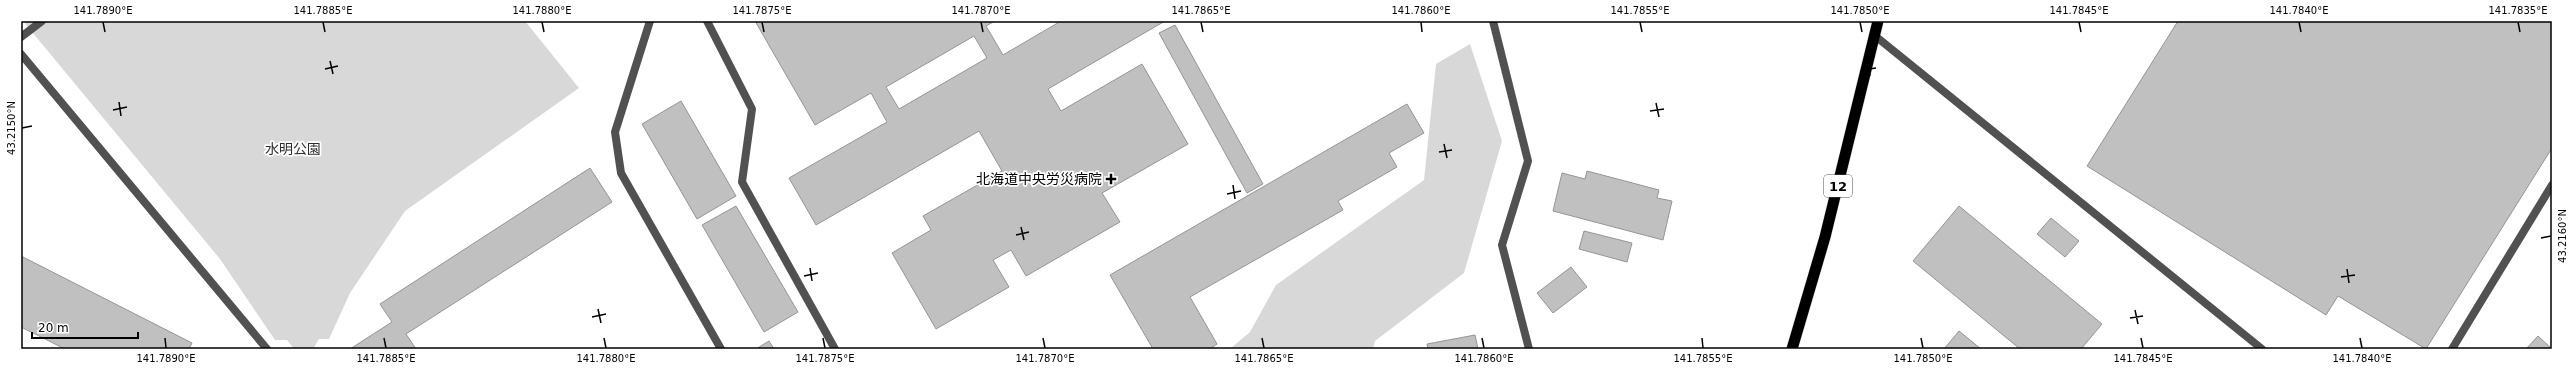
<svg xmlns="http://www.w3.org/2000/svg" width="2573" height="370" font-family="'DejaVu Sans','Noto Sans JP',sans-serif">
  <rect width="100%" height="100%" fill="#fff"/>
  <g fill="#d8d8d8">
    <polygon points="23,21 525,21 579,88 405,211 350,293 329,339 319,339 313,349 294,349 287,340 275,340 220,259"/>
    <polygon points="1470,44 1502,141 1464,273 1375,341 1373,349 1230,349 1250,332 1276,285 1424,180 1436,64"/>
  </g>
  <g fill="#c0c0c0" stroke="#959595" fill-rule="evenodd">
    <path d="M755,21H995L986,26L1003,55L1061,21H1165L1048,89L1061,111L1142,64L1188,144L1102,193L1120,222L1026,276L1011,250L993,260L1009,287L936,329L892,253L931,230L923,216L1002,171L979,131L816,225L789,178L887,122L871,93L815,125ZM974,36L987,58L899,109L886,87Z"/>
    <polygon points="2178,21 2552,21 2552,148 2426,349 2338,296 2326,315 2087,166"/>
    <polygon points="1175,25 1263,184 1247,193 1159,33"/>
    <polygon points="681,101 736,196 697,219 642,124"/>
    <polygon points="1407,104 1424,133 1389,153 1397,167 1338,201 1343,210 1190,297 1217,344 1210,349 1153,349 1110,275"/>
    <polygon points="590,168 612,202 406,334 416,349 350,349 392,322 380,304"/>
    <polygon points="1587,171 1659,190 1657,198 1672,201 1663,240 1553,211 1562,173 1585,179"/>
    <polygon points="736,206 798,312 764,332 702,225"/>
    <polygon points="1959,206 2102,324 2081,349 2020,349 1913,261"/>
    <polygon points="2051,218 2079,241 2065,257 2037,234"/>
    <polygon points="1584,231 1632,243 1627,262 1579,249"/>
    <polygon points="21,256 192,343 189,349 65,349 21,327"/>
    <polygon points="1571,267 1587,287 1553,313 1537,293"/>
    <polygon points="1959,331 1981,349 1944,349"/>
    <polygon points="1475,335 1478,349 1428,349 1427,344"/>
    <polygon points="2538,336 2552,349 2526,349"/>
    <polygon points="769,341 774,349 756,349"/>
  </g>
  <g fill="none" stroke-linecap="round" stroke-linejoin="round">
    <defs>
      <polyline id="trunk" points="1792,349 1825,237 1878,21"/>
    </defs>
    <use href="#trunk" stroke="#dbdbdb" stroke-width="12"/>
    <g stroke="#515151" stroke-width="8">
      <polyline points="650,21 615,132 621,173 721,349"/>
      <polyline points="707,21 752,109 742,182 835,349"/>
      <polyline points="1493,21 1528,161 1502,245 1529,349"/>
    </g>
    <g stroke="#515151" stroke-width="8">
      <polyline points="1874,35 2262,349"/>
      <polyline points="2452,349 2552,185"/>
    </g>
    <g stroke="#515151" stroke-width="8">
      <polyline points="21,37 42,21"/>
      <polyline points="21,54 267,349"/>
    </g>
    <use href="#trunk" stroke="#000" stroke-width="11"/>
  </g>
  <path fill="none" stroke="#000" stroke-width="1.5" d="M103,22L105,32M323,22L325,32M542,22L544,32M762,22L764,32M981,22L983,32M1201,22L1203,32M1421,22L1422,32M1640,22L1642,32M1860,22L1862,32M2079,22L2081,32M2299,22L2301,32M2518,22L2520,32M330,61L333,74M1867,62L1870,76M325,69L338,66M1862,70L1876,68M119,102L121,116M1656,103L1659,117M113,110L127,107M1650,111L1664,109M22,128L32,126M1444,144L1447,158M1439,152L1452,150M1233,185L1235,199M1227,194L1241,191M1021,227L1024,240M1016,235L1029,232M2541,238L2551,236M810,268L812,281M2347,269L2349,283M804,276L818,273M2341,277L2355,275M598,309L601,323M2135,310L2138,324M592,317L606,314M2130,318L2143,316M165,338L166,348M384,338L386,348M604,338L606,348M823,338L825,348M1043,338L1045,348M1262,338L1264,348M1482,338L1484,348M1702,338L1703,348M1921,338L1923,348M2141,338L2143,348M2360,338L2362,348"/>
  <path fill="#000" stroke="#fff" stroke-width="1.5" d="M1109 173h4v4h4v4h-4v4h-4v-4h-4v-4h4z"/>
  <g text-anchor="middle" stroke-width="3.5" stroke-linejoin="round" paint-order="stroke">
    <rect fill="#fff" stroke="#4c4c4c" stroke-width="1" x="1824" y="175" width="28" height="22" rx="3"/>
    <g font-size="13" font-weight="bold" fill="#000">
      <text x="1838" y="191">12</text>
    </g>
    <g font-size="14" fill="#2f2f2f" stroke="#fff">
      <text x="293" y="154">水明公園</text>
    </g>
    <g font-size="14" fill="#000" stroke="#fff" text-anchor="end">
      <text x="1102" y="184">北海道中央労災病院</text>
    </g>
  </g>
  <rect width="2573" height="370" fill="none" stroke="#ffffff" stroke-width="44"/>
  <path d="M32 332v6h106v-6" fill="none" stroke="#000000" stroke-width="2"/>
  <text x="38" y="332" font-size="12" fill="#000000" stroke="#ffffff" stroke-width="3" paint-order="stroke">20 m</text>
  <rect x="22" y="22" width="2529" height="326" fill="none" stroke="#000" stroke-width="1.5"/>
  <g font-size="10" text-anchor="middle" fill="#000">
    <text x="103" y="14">141.7890°E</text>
    <text x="323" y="14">141.7885°E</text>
    <text x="542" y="14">141.7880°E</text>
    <text x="762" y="14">141.7875°E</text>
    <text x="981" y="14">141.7870°E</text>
    <text x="1201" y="14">141.7865°E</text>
    <text x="1421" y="14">141.7860°E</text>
    <text x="1640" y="14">141.7855°E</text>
    <text x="1860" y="14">141.7850°E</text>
    <text x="2079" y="14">141.7845°E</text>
    <text x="2299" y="14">141.7840°E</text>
    <text x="2518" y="14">141.7835°E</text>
    <text transform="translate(11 128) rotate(-90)" y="4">43.2150°N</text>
    <text transform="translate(2562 236) rotate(-90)" y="4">43.2160°N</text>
    <text x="166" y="362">141.7890°E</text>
    <text x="386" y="362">141.7885°E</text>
    <text x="606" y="362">141.7880°E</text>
    <text x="825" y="362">141.7875°E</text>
    <text x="1045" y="362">141.7870°E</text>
    <text x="1264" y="362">141.7865°E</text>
    <text x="1484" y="362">141.7860°E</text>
    <text x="1703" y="362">141.7855°E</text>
    <text x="1923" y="362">141.7850°E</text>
    <text x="2143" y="362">141.7845°E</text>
    <text x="2362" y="362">141.7840°E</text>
  </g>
</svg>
